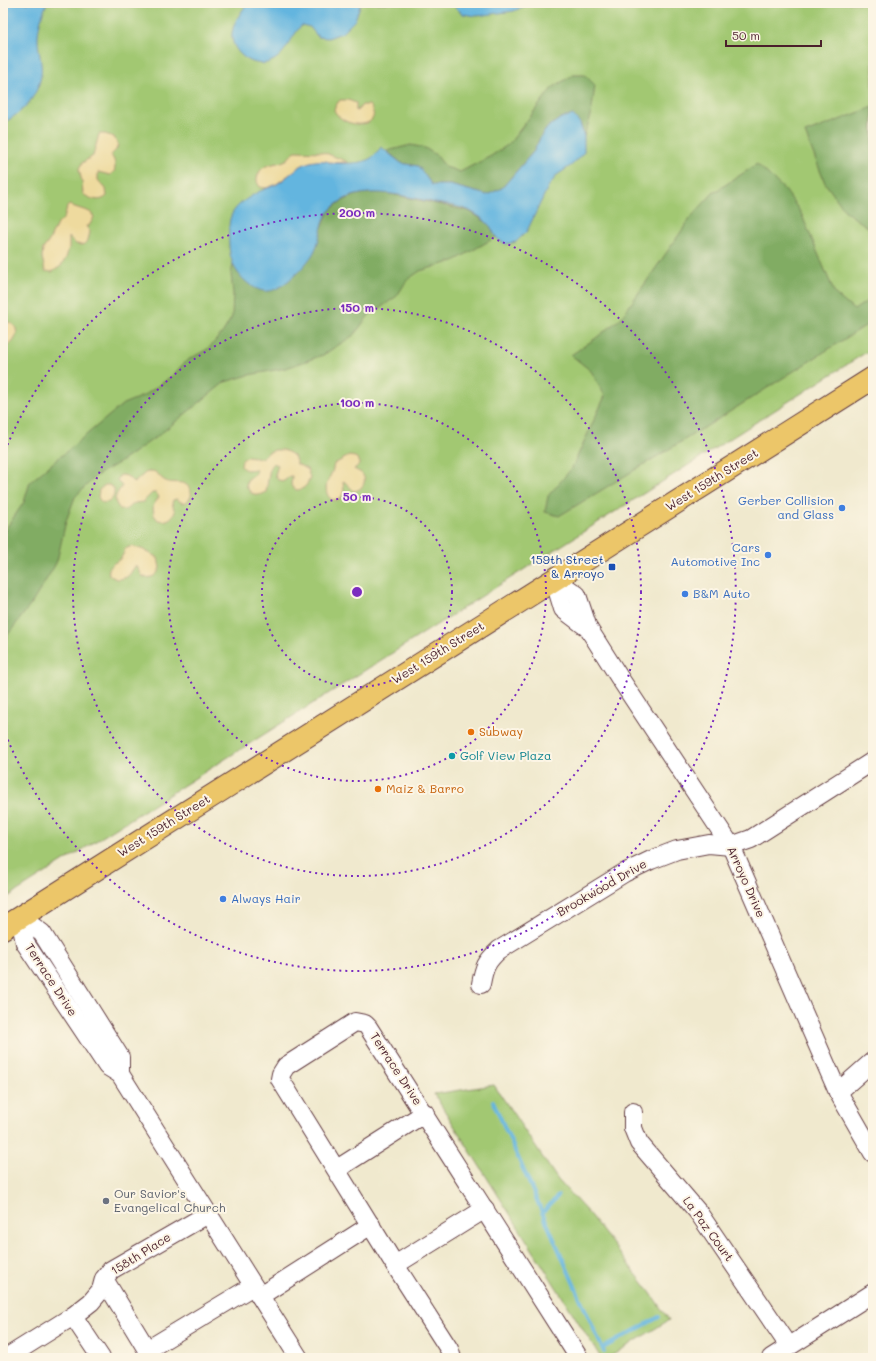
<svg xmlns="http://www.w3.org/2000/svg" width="876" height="1361" font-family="Mali,sans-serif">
  <rect width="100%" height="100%" fill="#fcf5e5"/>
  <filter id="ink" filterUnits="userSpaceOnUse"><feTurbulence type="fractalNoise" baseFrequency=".025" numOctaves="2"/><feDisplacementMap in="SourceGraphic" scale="8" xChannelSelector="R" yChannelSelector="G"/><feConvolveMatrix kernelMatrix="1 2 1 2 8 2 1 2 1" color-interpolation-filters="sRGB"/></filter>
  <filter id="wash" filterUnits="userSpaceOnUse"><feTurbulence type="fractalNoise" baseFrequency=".012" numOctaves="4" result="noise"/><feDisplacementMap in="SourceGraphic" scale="16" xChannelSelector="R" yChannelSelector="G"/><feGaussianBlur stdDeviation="0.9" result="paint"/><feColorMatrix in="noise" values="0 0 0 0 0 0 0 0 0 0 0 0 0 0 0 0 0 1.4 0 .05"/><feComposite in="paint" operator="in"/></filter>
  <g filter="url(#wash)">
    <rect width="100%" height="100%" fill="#f0e9ce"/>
    <g fill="#a2c872" stroke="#76744e">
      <polygon points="3,3 873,3 873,348 3,900"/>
      <polygon points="494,1085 558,1180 590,1215 650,1292 669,1320 608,1358 601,1358 434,1094"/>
    </g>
    <g fill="#81ac64" stroke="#666648">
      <polygon points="573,75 585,75 595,85 591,116 584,136 580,123 561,118 548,127 541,136 534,151 502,188 487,195 450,185 432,185 418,166 401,163 387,151 411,145 425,148 436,155 446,167 460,172 491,156 509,144 552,88"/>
      <polygon points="873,107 873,227 869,228 846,212 825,183 805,133"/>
      <polygon points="757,164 786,191 801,213 835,294 854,310 873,297 873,321 712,423 559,516 545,512 548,496 572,468 605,396 591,371 571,355 596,338 621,318 692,216 713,193"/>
      <polygon points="382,192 469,211 489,224 496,237 454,261 420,271 407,280 397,296 383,306 369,315 354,335 323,355 286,368 249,375 225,382 159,435 122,461 96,476 75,497 66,521 57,561 54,567 32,603 7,636 3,645 3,533 24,502 30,482 123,404 145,395 172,376 186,361 209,348 223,332 232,317 233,293 231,274 233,264 248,283 286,283 303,266 315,250 321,229 329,211 340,202 358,194"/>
    </g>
    <g fill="#eeda9e" stroke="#9c7c64">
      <path d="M340,100H348L356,103V111L358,110L362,105H369C387,127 345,132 334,110L336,105Z"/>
      <path d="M99,134H105L114,137L118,145L116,150L111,155C115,161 116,165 114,172L110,175L98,172V180L106,189L107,196C100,203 90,199 83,194L82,182L79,169L82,163L93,156Z"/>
      <path d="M296,151L323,152L348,162L333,163L325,161L308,163L300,167L275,185L266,188L260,187C257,183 256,180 258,175C262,163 275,165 284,161C290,159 291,153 296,151Z"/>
      <polygon points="69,205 90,212 94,217 89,226 86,226 90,232 88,240 83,245 76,244 69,237 69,248 66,258 61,266 52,272 45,271 42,257 43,249 49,241 56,226 64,218 67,207"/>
      <path d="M8,322C23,326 16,346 3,347V323Z"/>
      <path d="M275,450H283L290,453L294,456L297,464L307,469L310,478C307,485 305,489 297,490C288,487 292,482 292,476H290L284,481L278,480L275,475L278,465L273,463L270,467L266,492L259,495L251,493L246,486L247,480L256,473V471L255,469C249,470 244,471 241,466L242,460L248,456L261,458L269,452Z"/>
      <path d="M349,456L355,457L359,460V465L354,469C357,471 361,472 363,475C367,482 362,490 354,491L344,481L343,482L344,491L341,498C330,505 324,493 327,483C328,479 330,477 331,474C333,471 333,468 334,464Z"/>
      <path d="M152,471C158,472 159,477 164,480C172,486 184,478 190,489C191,492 192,495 190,498C188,502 186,502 183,503L176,499L173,500L172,503L175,512C172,519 166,522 158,520L154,515L153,506L159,497L156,493H152L143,502L135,503L125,510H121C111,500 116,495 122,486L117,481L119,476L122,475L127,476L134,483L145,473Z"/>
      <path d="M105,485H109L114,488C115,497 111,505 101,502L98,497L99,490Z"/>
      <path d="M132,546L144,550L158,558L160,568C157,576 151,579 143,577L136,565C129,574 130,579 116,579L109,575C107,565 114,564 120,559C123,556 124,552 125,549Z"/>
    </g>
    <g fill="#63b5df" stroke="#566a85">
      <path d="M3,3H47C42,15 38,26 38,39C38,51 43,64 41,76C37,98 22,113 3,123Z"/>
      <path d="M248,3H361L355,20L342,33L328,38L318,37L310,27L302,25C291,36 286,56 270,62C252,69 230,51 232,33C234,21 241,12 248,3Z"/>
      <polygon points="455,3 531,3 514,11 477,16 463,14 455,7"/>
      <path d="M573,115L580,123L584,136V152L572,165L557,175L548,187L527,231L516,242L506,244C503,242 498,240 496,237C493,233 492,227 488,224C484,219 474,213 468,210C459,206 446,205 436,203C403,196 357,181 330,210C321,219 321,238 315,250C310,262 283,290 269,291C254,293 236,275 232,261C228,252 228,228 230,219C233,208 243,201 253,195C260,190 269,188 277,184C289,177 296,166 310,162C314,161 320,160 325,161C328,161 330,163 333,163C351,163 371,166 381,147L401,163L418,166L432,185H450L487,195L502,188L534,151L541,136L548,127L561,118Z"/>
    </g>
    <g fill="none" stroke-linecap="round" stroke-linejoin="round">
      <g stroke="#63b5df" stroke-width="4">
        <polyline points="493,1101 604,1352"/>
        <polyline points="542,1213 558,1196"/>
        <polyline points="603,1348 659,1317"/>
      </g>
    </g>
  </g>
  <g filter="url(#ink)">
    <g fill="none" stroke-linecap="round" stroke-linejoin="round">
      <defs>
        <g id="minor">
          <polyline points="554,579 577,595 588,628 619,677 731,846 838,1092 873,1153"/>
          <polyline points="554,579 563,609 588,628"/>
          <polyline points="20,917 25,943 107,1066 120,1074 299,1358"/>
          <polyline points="20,917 42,933 120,1057 120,1074"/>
          <path d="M481,984C484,967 486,962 499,950L624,873L651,860L677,850L709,844L731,846L751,839L873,761"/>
          <polyline points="838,1092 873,1061"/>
          <polyline points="633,1112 633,1128 639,1143 698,1212 789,1346"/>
          <polyline points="337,1169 425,1113"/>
          <polyline points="395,1265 485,1209"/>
          <polyline points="104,1279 152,1358"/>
          <polyline points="260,1296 371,1225"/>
          <polyline points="73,1316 101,1358"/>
          <polyline points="147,1350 253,1286"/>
          <polyline points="6,1358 73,1316 91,1302 101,1290 104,1279 111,1270 208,1214"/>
          <polyline points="452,1358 449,1349 395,1265 280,1079 281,1074 286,1066 355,1022 365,1024 368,1027 579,1358"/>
          <polyline points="771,1358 873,1293"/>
        </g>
        <polyline id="major" points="3,928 873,378"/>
      </defs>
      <use href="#minor" stroke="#633d43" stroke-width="20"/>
      <use href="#major" stroke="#633d43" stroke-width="24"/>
      <use href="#minor" stroke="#fff" stroke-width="18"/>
      <use href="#major" stroke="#ecc669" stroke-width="22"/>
    </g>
  </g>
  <g fill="none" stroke="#7b2cbf" stroke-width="2" stroke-dasharray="2 4">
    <circle cx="357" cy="592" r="95"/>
    <circle cx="357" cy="592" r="189"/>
    <circle cx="357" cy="592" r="284"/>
    <path d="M3 456A379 379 0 1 1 3 728"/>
  </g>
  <g fill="#3f7fe0" stroke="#fcf5e5" stroke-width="1.5">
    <circle cx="842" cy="508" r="4"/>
    <circle cx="768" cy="555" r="4"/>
    <circle cx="685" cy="594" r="4"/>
    <circle cx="223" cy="899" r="4"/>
  </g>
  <rect fill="#1a4fb4" stroke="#fcf5e5" stroke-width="1.5" x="608" y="563" width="8" height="8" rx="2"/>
  <g fill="#e8710a" stroke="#fcf5e5" stroke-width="1.5">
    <circle cx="471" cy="732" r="4"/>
    <circle cx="378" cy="789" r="4"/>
  </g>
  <circle fill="#0f9aa8" stroke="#fcf5e5" stroke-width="1.5" cx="452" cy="756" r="4"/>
  <circle fill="#6b7280" stroke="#fcf5e5" stroke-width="1.5" cx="106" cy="1201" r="4"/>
  <g text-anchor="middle" stroke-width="4" stroke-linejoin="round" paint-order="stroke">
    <g font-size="12" fill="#4a1f2b" stroke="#fcf5e5">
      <text transform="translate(712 480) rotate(-32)" y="4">West 159th Street</text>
      <text transform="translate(438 653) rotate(-32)" y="4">West 159th Street</text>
      <text transform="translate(164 826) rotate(-32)" y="4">West 159th Street</text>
      <text transform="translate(746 882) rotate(66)" y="4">Arroyo Drive</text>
      <text transform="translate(602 888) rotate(-30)" y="4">Brookwood Drive</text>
      <text transform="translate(51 980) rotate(57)" y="4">Terrace Drive</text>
      <text transform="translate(396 1069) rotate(57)" y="4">Terrace Drive</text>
      <text transform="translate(708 1229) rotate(54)" y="4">La Paz Court</text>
      <text transform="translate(141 1254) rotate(-32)" y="4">158th Place</text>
    </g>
    <g font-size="12" fill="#366cbe" stroke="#fcf5e5" text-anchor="end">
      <text x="834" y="505">Gerber Collision<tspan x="834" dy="14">and Glass</tspan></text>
      <text x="760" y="552">Cars<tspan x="760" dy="14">Automotive Inc</tspan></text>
      <text x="693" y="598" text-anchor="start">B&amp;M Auto</text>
      <text x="231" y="903" text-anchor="start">Always Hair</text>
    </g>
    <g font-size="12" fill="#164399" stroke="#fcf5e5" text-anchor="end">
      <text x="604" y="564">159th Street<tspan x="604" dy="14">&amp; Arroyo</tspan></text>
    </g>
    <g font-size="12" fill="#c56008" stroke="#fcf5e5" text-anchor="start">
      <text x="479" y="736">Subway</text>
      <text x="386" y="793">Maiz &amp; Barro</text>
    </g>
    <g font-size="12" fill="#0d838f" stroke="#fcf5e5" text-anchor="start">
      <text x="460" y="760">Golf View Plaza</text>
    </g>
    <g font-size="12" fill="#5b616d" stroke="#fcf5e5" text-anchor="start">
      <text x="114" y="1198">Our Savior's<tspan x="114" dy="14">Evangelical Church</tspan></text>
    </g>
  </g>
  <circle cx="357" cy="592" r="6" fill="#7b2cbf" stroke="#fcf5e5" stroke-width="2"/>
  <g font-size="12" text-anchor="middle" font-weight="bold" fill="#7b2cbf" stroke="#fcf5e5" stroke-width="4" stroke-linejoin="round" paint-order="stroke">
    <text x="357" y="217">200 m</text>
    <text x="357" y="312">150 m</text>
    <text x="357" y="407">100 m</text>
    <text x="357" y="501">50 m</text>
  </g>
  <rect width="876" height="1361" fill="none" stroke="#fcf5e5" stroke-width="16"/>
  <path d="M726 40v6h95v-6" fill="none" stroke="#4a1f2b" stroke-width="2"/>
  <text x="732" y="40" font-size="12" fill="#4a1f2b" stroke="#fcf5e5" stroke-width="3" paint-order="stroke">50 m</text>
</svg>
